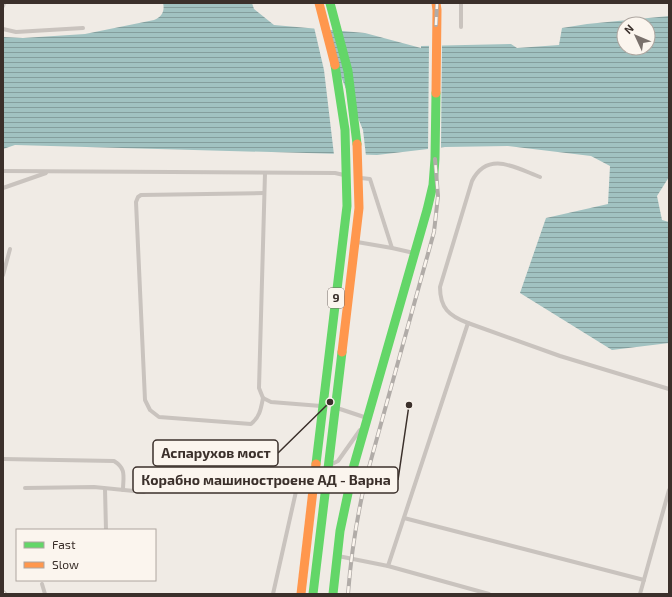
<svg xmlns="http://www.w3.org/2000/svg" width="672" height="597" font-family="'Exo 2',sans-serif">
  <defs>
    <pattern id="water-rules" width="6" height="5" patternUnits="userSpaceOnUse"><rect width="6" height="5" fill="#a1c2c1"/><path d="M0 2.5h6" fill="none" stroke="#849e9d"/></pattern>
  </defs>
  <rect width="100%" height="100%" fill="#f0ebe5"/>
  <path fill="url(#water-rules)" fill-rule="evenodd" d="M163,3H252L254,9L274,25L365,33L421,48V46L511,44L517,48L559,45L562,28L587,24L669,16V177L657,196L662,220L669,222V343L612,350L520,293L546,218L608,204L610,166L591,156L508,146L445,147L377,155L15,145L3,149V37L23,38L85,34L154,20C162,17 165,11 163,3ZM624,24H648V48H624Z"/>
  <g fill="#f0ebe5">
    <polygon points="314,27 321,28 363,130 366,156 334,155 324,70"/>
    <polygon points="442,42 441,150 428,151 429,43"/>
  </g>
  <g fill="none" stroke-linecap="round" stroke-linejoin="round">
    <g stroke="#c9c3be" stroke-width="4">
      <polyline points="3,6 4,3"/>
      <polyline points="461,27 461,3"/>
      <polyline points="3,29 16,32 83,28"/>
      <polyline points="3,171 335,173 344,175"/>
      <polyline points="265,173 259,388 263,398 271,402 321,406"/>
      <path d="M540,177C516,168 488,150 472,181L440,287C440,308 449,316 468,323L560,356L669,389"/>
      <polyline points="361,178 370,179 392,248 414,253"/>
      <polyline points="3,188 46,173"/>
      <polyline points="357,242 392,248"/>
      <polyline points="3,275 10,249"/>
      <path d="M263,398C261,408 260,417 251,424L159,417L150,410L145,400L136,202L138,197L141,195L264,193"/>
      <polyline points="337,408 367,418"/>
      <path d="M3,459L114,461C127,469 123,477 123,490"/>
      <polyline points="332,464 338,461 360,430"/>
      <polyline points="25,488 94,487 144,492"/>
      <polyline points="105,489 106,530"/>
      <polyline points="404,518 644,580"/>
      <polyline points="338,556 388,566 489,594"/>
      <polyline points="388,566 468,323"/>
      <polyline points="42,584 45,594"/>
      <polyline points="273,594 299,478 313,472"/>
      <polyline points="640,594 669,490"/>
    </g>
    <polyline stroke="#63d668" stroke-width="9" points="333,594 340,531 354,465 427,210 433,185 435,159 436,93"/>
    <polyline stroke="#ff974d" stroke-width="9" points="436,93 437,10 436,3"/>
    <defs>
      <g id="rail">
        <polyline points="436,25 437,3"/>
        <polyline points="3,592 5,594"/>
        <path d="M348,594C351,555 357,516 366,478L434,232L438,196L435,159"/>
      </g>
    </defs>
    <use href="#rail" stroke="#b1aca8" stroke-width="4"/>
    <use href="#rail" stroke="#fbf5ee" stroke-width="2.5" stroke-dasharray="8" stroke-linecap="butt"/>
    <g stroke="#63d668" stroke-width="9">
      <polyline points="330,3 348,71 357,144"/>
      <polyline points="316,464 347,206 345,130 335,65"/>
      <polyline points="313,594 342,352"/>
    </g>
    <g stroke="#ff974d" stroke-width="9">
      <polyline points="319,3 335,65"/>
      <polyline points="342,352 359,208 357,144"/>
      <polyline points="301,594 316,464"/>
    </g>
  </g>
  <g text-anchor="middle" stroke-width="4" stroke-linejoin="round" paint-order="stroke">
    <rect fill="#fbf5ee" stroke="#756b66" stroke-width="1" x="328" y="288" width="16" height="20" rx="3"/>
    <g font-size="12" font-weight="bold" fill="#3b302b">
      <text x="336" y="302">9</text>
    </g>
  </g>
  <path fill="none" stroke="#3b302b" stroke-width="1.5" d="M330 402L278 453M409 405L398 480"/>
  <g fill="#3b302b" stroke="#fbf5ee" stroke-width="1.5">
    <circle cx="330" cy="402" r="4"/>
    <circle cx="409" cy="405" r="4"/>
  </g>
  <g fill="#fbf5ee" stroke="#3b302b" stroke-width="1.5">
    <rect x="153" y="440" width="125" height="26" rx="4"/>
    <rect x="133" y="467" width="265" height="26" rx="4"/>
  </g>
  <g font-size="14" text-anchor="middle" font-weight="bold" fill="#3b302b">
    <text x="216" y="458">Аспарухов мост</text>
    <text x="266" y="485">Корабно машиностроене АД - Варна</text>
  </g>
  <rect width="672" height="597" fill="none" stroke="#3b302b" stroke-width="8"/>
  <rect x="16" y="529" width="140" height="52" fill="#fbf5ee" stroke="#aea6a0"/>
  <rect x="24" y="542" width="20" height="6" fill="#63d668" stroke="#aea6a0"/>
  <text x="52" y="549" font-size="12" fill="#3b302b">Fast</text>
  <rect x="24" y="562" width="20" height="6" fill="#ff974d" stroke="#aea6a0"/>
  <text x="52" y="569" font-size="12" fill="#3b302b">Slow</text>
  <g transform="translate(636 36) rotate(314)"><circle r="19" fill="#fbf5ee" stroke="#aea6a0"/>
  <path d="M0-3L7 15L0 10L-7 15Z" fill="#7a716c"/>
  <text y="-6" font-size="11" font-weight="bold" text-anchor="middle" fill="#3b302b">N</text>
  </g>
</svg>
